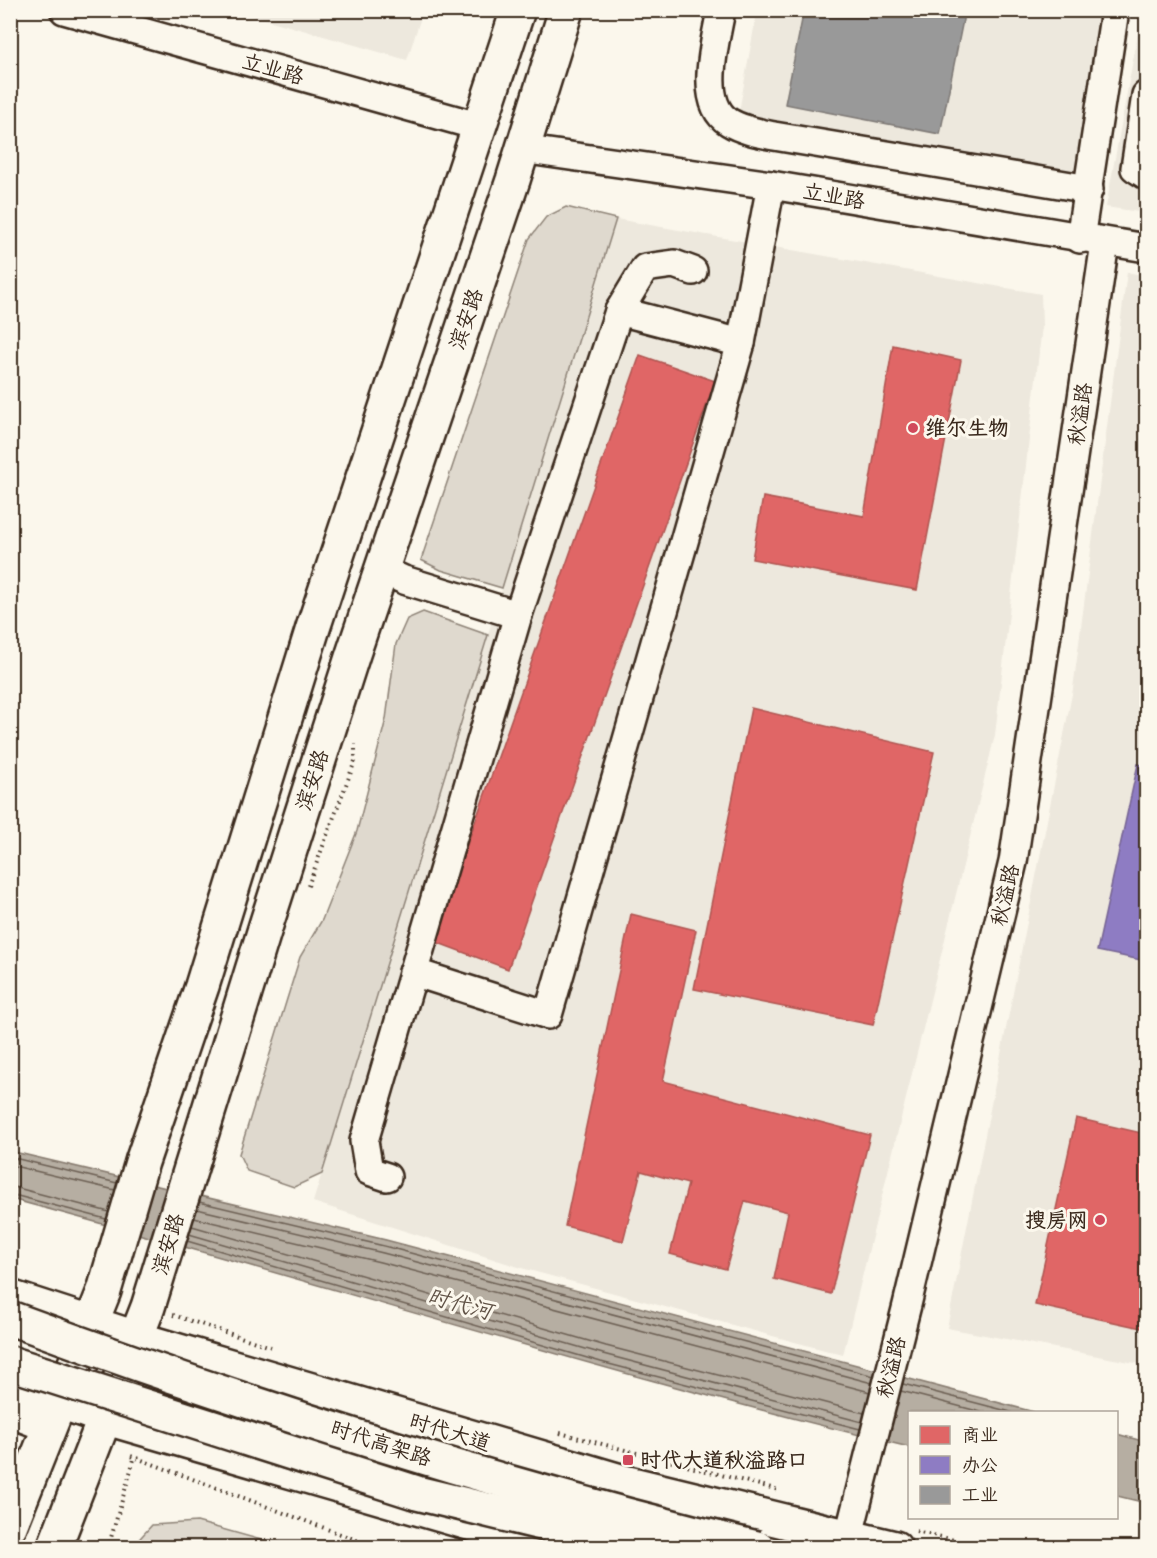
<svg xmlns="http://www.w3.org/2000/svg" width="1157" height="1558" font-family="Mynerve,'LXGW WenKai TC',sans-serif">
  <rect width="100%" height="100%" fill="#fbf7ec"/>
  <filter id="ink" filterUnits="userSpaceOnUse"><feTurbulence type="fractalNoise" baseFrequency=".0167" numOctaves="2"/><feDisplacementMap in="SourceGraphic" scale="12" xChannelSelector="R" yChannelSelector="G"/><feConvolveMatrix kernelMatrix="1 2 1 2 8 2 1 2 1" color-interpolation-filters="sRGB"/></filter>
  <g filter="url(#ink)">
    <g fill="#ede8dd">
      <polygon points="237,11 423,11 407,60"/>
      <polygon points="757,11 1119,11 1083,197 734,140"/>
      <polygon points="1142,11 1146,11 1146,213 1106,207"/>
      <polygon points="616,219 1041,294 1042,326 995,735 843,1355 525,1269 313,1202"/>
      <polygon points="1127,272 1146,276 1146,1365 947,1328 1073,689"/>
    </g>
    <g fill="#dfd9ce" stroke="#8d8276" stroke-width="1.5">
      <polygon points="566,207 616,219 502,588 441,570 421,560 529,239 546,217"/>
      <polygon points="423,612 488,635 322,1174 294,1187 247,1171 239,1154 300,957 322,920 357,831 386,719 396,644 407,619"/>
      <polygon points="197,1522 286,1547 132,1547 152,1525"/>
    </g>
    <g fill="#b6aea2" stroke="#85796d" stroke-width="1.5">
      <path d="M10,1151L386,1240L1034,1412H910L909,1447C607,1375 311,1279 11,1199Z"/>
      <polygon points="1117,1434 1146,1442 1146,1503 1117,1496"/>
    </g>
    <g fill="#e06666" stroke="#ae5450" stroke-width="1.5">
      <polygon points="893,345 961,360 917,590 752,559 763,497 864,516"/>
      <polygon points="640,355 715,381 508,969 433,941"/>
      <polygon points="751,708 934,752 873,1025 694,989"/>
      <polygon points="631,914 696,930 663,1081 870,1135 831,1294 774,1279 788,1212 745,1201 726,1269 670,1254 688,1184 641,1171 623,1241 565,1226"/>
      <polygon points="1076,1118 1146,1134 1146,1329 1035,1305"/>
    </g>
    <polygon fill="#8e7cc3" stroke="#756392" stroke-width="1.5" points="1138,764 1146,766 1146,961 1097,951"/>
    <polygon fill="#999" stroke="#7d7874" stroke-width="1.5" points="804,10 965,10 940,134 785,104"/>
    <g fill="none" stroke-linecap="round" stroke-linejoin="round">
      <g stroke="#6c5f53" stroke-width="1.5">
        <polyline points="10,1157 117,1183"/>
        <polyline points="10,1165 115,1190"/>
        <polyline points="10,1186 109,1212"/>
        <polyline points="10,1194 106,1219"/>
        <polyline points="199,1202 384,1246 874,1376"/>
        <polyline points="197,1209 383,1253 872,1383"/>
        <polyline points="194,1218 380,1262 870,1392"/>
        <polyline points="192,1226 606,1346 864,1413"/>
        <polyline points="189,1234 603,1354 862,1422"/>
        <polyline points="187,1241 601,1362 860,1429"/>
        <polyline points="903,1384 1011,1412"/>
        <polyline points="901,1391 981,1412"/>
      </g>
      <defs>
        <g id="minor">
          <polyline points="64,10 481,127"/>
          <path d="M721,10C716,40 697,103 729,122C742,130 759,133 774,136L1089,189"/>
          <polyline points="1146,95 1135,168 1146,175"/>
          <polyline points="521,149 771,185 1146,248"/>
          <polyline points="1080,239 1115,10"/>
          <polyline points="619,311 741,343"/>
          <polyline points="382,570 404,580 518,615"/>
          <polyline points="413,972 548,1015 741,343 771,185"/>
          <polyline points="387,1177 369,1171 364,1141 518,615 619,311 645,268 674,264 693,271"/>
          <polyline points="849,1535 907,1305 1013,862 1105,243"/>
        </g>
        <g id="major">
          <polyline points="10,1297 145,1341 624,1482 895,1548"/>
          <polyline points="10,1384 103,1417 555,1548"/>
          <polyline points="10,1410 49,1425"/>
          <polyline points="10,1526 104,1291 142,1162 202,986 313,628 518,10"/>
          <polyline points="54,1548 148,1307 267,922 353,654 513,180 566,10"/>
        </g>
      </defs>
      <use href="#minor" stroke="#3b2a1e" stroke-width="32"/>
      <use href="#major" stroke="#3b2a1e" stroke-width="38"/>
      <g stroke="#3b2a1e" stroke-width="4" stroke-dasharray="1.5 4.5" stroke-linecap="butt">
        <polyline points="308,886 355,761 355,744"/>
        <polyline points="173,1315 271,1347"/>
        <polyline points="560,1433 779,1490"/>
        <polyline points="131,1456 378,1548"/>
        <polyline points="916,1531 988,1548"/>
        <polyline points="108,1548 135,1456"/>
      </g>
      <use href="#minor" stroke="#fbf7ec" stroke-width="27"/>
      <use href="#major" stroke="#fbf7ec" stroke-width="33"/>
      <defs>
        <g id="highway-bridge">
          <path d="M10,1318C254,1408 504,1487 757,1548"/>
          <polyline points="10,1363 417,1493 644,1548"/>
        </g>
      </defs>
      <use href="#highway-bridge" stroke="#3b2a1e" stroke-width="38" stroke-linecap="butt"/>
      <use href="#highway-bridge" stroke="#fbf7ec" stroke-width="33"/>
    </g>
  </g>
  <g fill="#d1495b" stroke="#fbf7ec" stroke-width="2">
    <circle cx="913" cy="428" r="6"/>
    <circle cx="1100" cy="1220" r="6"/>
    <rect x="622" y="1454" width="12" height="12" rx="3"/>
  </g>
  <g text-anchor="middle" stroke-width="6" stroke-linejoin="round" paint-order="stroke">
    <g font-size="21" fill="#3b2a1e" stroke="#fbf7ec">
      <text transform="translate(273 69) rotate(16)" y="7">立业路</text>
      <text transform="translate(834 196) rotate(10)" y="7">立业路</text>
      <text transform="translate(466 319) rotate(-71)" y="7">滨安路</text>
      <text transform="translate(1080 414) rotate(-82)" y="7">秋溢路</text>
      <text transform="translate(312 780) rotate(-72)" y="7">滨安路</text>
      <text transform="translate(1005 895) rotate(-77)" y="7">秋溢路</text>
      <text transform="translate(168 1244) rotate(-73)" y="7">滨安路</text>
      <text transform="translate(891 1367) rotate(-76)" y="7">秋溢路</text>
      <text transform="translate(450 1432) rotate(17)" y="7">时代大道</text>
      <text transform="translate(381 1443) rotate(18)" y="7">时代高架路</text>
    </g>
    <g font-size="21" font-weight="bold" fill="#3b2a1e" stroke="#fbf7ec" text-anchor="start">
      <text x="925" y="435">维尔生物</text>
      <text x="1088" y="1227" text-anchor="end">搜房网</text>
      <text x="640" y="1467">时代大道秋溢路口</text>
    </g>
    <g font-size="22" font-style="italic" fill="#605246" stroke="#fbf7ec">
      <text transform="translate(460 1303) rotate(15)" y="8">时代河</text>
    </g>
  </g>
  <rect width="1157" height="1558" fill="none" stroke="#fbf7ec" stroke-width="36"/>
  <rect x="18" y="18" width="1121" height="1522" fill="none" stroke="#3b2a1e" stroke-width="2" filter="url(#ink)"/>
  <rect x="908" y="1411" width="210" height="108" fill="#fbf7ec" stroke="#aea59a" stroke-width="1.5"/>
  <rect x="920" y="1426" width="30" height="18" fill="#e06666" stroke="#aea59a" stroke-width="1.5"/>
  <text x="962" y="1441" font-size="18" fill="#3b2a1e">商业</text>
  <rect x="920" y="1456" width="30" height="18" fill="#8e7cc3" stroke="#aea59a" stroke-width="1.5"/>
  <text x="962" y="1471" font-size="18" fill="#3b2a1e">办公</text>
  <rect x="920" y="1486" width="30" height="18" fill="#999999" stroke="#aea59a" stroke-width="1.5"/>
  <text x="962" y="1501" font-size="18" fill="#3b2a1e">工业</text>
</svg>
